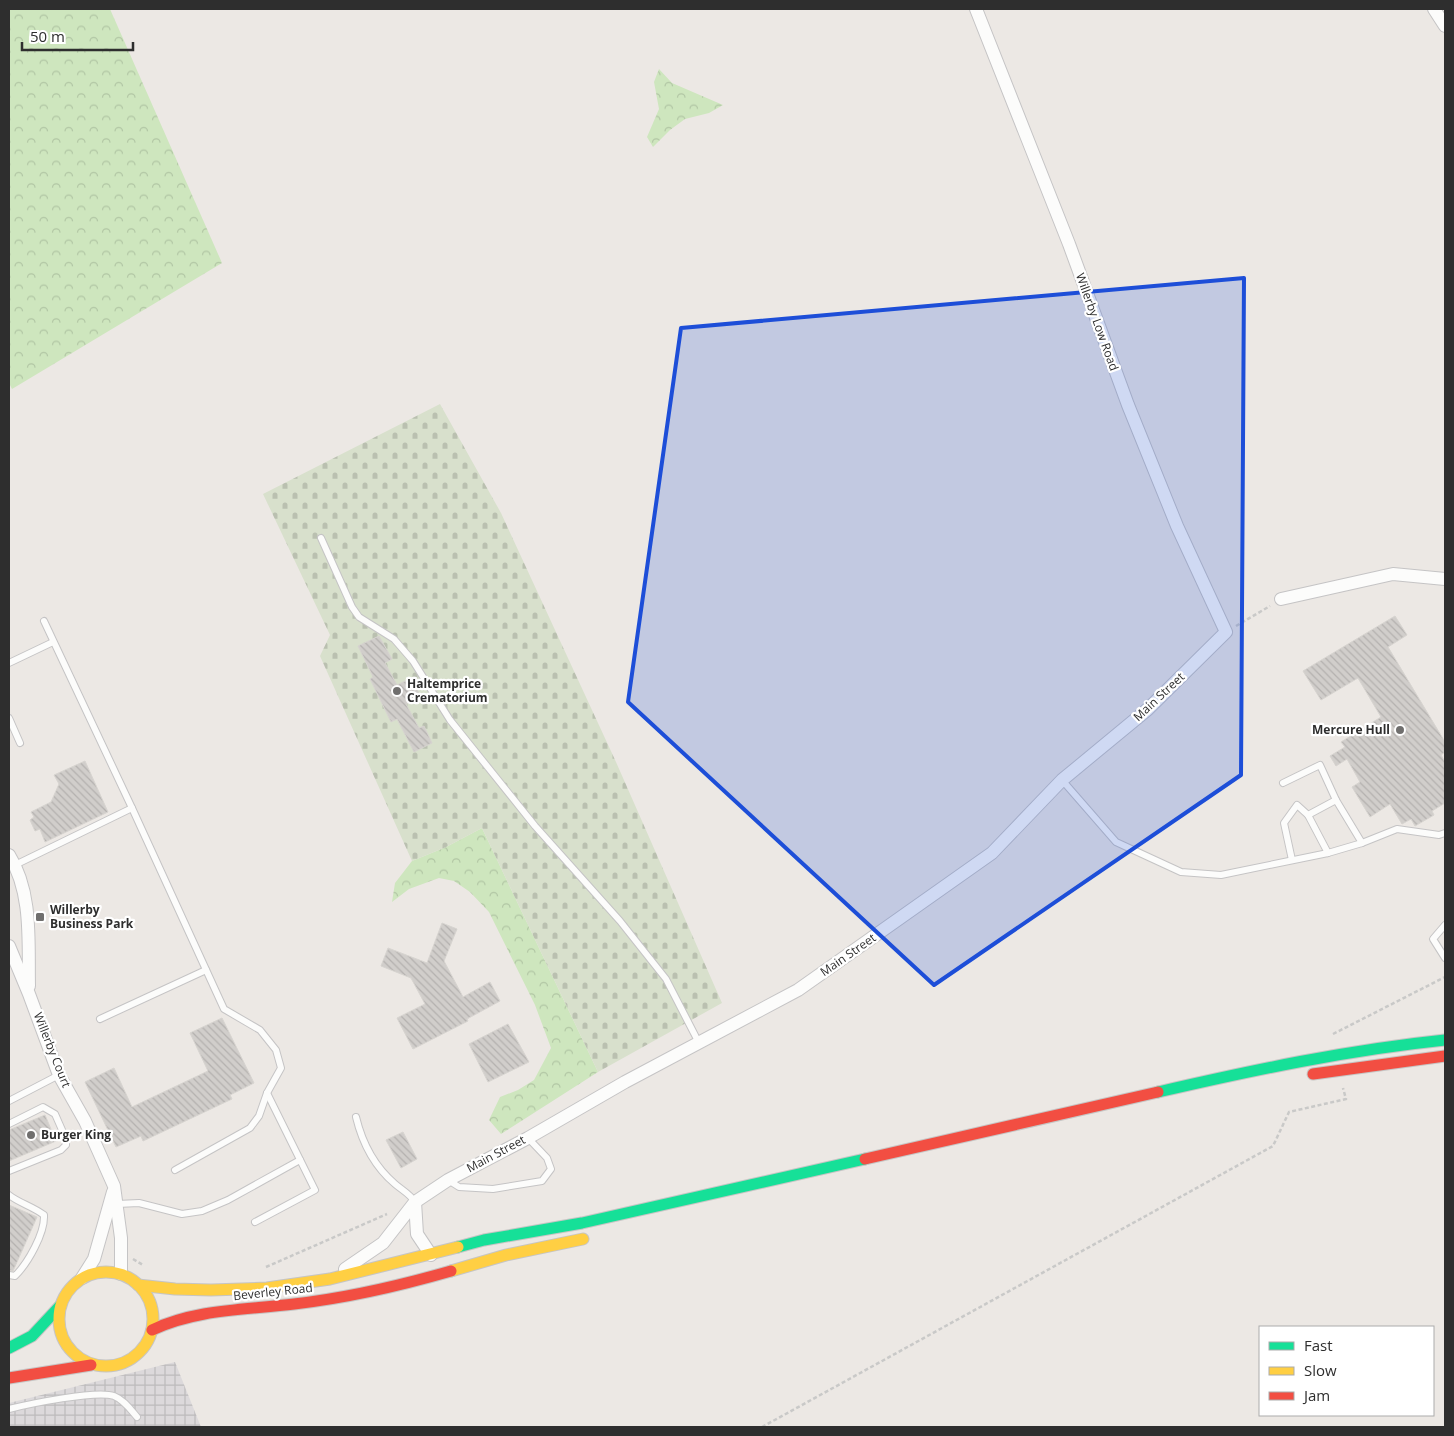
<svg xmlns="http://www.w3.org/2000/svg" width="1454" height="1436" font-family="'Open Sans',sans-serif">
  <defs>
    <pattern id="industrial-grid" width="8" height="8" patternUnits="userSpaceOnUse" patternTransform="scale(1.25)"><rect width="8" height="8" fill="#dcd9db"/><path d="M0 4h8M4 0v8" fill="none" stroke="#bdbbbc"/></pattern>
    <pattern id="forest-crowns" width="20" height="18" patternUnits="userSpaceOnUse" patternTransform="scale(1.25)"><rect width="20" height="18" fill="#cee6be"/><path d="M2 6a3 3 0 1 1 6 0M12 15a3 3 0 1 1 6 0" fill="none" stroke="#b1c6a4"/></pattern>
    <pattern id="cemetery-stones" width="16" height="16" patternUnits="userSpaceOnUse" patternTransform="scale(1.25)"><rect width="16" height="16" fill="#d8e0cc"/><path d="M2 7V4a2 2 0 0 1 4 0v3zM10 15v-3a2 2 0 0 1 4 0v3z" fill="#bac0b0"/></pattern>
    <pattern id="building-back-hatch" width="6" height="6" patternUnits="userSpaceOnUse" patternTransform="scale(1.25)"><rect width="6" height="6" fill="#d1cecb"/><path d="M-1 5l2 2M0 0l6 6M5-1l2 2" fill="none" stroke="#b4b1af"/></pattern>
  </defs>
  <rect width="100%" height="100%" fill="#ece8e4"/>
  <polygon fill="url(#industrial-grid)" points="175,1362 201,1427 9,1427 9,1403"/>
  <g fill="url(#forest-crowns)">
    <polygon points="9,9 110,9 222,263 12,389 9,383"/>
    <polygon points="659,69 672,83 723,105 709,113 685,119 670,130 653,147 647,137 659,109 654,82"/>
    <polygon points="482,828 598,1072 501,1134 489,1120 500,1097 518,1090 534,1080 551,1048 535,1005 489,912 470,892 454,881 439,878 409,889 392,902 395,883 412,861 446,847"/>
  </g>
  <polygon fill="url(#cemetery-stones)" points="440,404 501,513 616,762 722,1003 598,1072 482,828 446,847 412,861 320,656 330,635 263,494"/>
  <g fill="url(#building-back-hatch)" stroke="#d7d4d0">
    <polygon points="1395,616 1407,635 1388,647 1445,742 1445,752 1441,755 1445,762 1445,803 1432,811 1434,815 1415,826 1411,819 1402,824 1390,804 1370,817 1352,787 1360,782 1347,759 1336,766 1330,756 1345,747 1341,742 1381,717 1358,678 1321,700 1303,671"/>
    <polygon points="379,636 392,659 385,663 397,685 411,678 421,697 406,704 419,728 424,726 432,743 414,752 397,719 391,722 370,679 373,677 358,646"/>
    <polygon points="85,761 108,812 45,842 40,829 35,831 30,820 34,817 31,812 51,802 59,784 54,775"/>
    <polygon points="442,923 457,929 444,961 463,997 490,982 500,1001 467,1019 468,1021 413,1049 397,1018 425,1004 411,978 381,966 388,948 427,963"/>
    <polygon points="222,1018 254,1083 230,1095 232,1099 143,1141 141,1136 116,1147 85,1082 114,1068 132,1107 208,1071 190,1033"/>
    <polygon points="508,1024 529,1062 488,1082 469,1044"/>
    <polygon points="45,1115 56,1141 9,1161 9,1130"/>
    <polygon points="403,1132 417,1159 401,1168 386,1140"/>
    <polygon points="9,1205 37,1217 13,1271 9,1270"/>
  </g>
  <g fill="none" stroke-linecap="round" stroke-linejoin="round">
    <defs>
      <g id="lane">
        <polyline points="321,538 352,607 359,617 394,639 413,661 450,720 535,826 620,921 666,979 699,1043"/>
        <polyline points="9,663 53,642"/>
        <polyline points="9,718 20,743"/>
        <polyline points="1062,780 1116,842 1181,872 1221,875 1328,853 1362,843 1397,829 1439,835 1445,833"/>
        <polyline points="1283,783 1320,765 1336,800 1362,843"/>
        <polyline points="132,808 224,1009 260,1030 276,1050 281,1068 267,1093 259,1116 250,1128 175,1170"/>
        <polyline points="1308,815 1336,800"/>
        <polyline points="1292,860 1284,823 1297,805 1308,815 1328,853"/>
        <polyline points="15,865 132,808 44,621"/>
        <polyline points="1445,925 1433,939 1445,958"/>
        <polyline points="100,1019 206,970"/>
        <polyline points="9,1101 59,1075"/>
        <path d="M356,1117C362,1142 375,1167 395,1184C402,1190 410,1194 415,1202"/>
        <polyline points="9,1124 43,1107 55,1114 66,1139 66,1145 61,1150 9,1171"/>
        <polyline points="448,1180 459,1187 493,1189 542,1181 551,1169 547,1158 528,1138"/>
        <path d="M9,1195C19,1203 32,1206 44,1215C45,1233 28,1263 15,1276L9,1275"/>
        <polyline points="117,1204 139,1203 182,1214 202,1211 228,1200 300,1160"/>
        <polyline points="255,1222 315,1190 267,1093"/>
        <path d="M9,1409C29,1404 96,1390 114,1396C124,1400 130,1409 137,1417"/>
      </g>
      <g id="street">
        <polyline points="1434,9 1445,26"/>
        <polyline points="1281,599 1393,574 1445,579"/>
        <path d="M9,855C33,893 28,943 29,986"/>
        <polyline points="9,946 29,994 59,1075 85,1121 114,1186 121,1238 121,1274"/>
        <polyline points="415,1202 417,1234 431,1255"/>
        <polyline points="345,1269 383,1243 415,1202 448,1180 528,1138 625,1082 798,990 992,853 1062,780 1148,709 1226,632 1177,526 1128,405 1069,244 976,9"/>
        <polyline points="82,1278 94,1259 113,1192"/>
      </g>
      <g id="fast">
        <path d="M1158,1092C1253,1070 1348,1050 1445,1040"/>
        <polyline points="458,1247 484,1240 582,1223 865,1159"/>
        <polyline points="9,1348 32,1336 60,1306"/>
      </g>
      <g id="slow">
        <polyline points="451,1271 506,1255 583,1239"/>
        <circle cx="106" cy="1319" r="47"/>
        <polyline points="138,1285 175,1289 211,1290 267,1288 330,1279 458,1247"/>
      </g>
      <g id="jam">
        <polyline points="1313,1074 1445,1056"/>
        <polyline points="865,1159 1158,1092"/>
        <path d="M152,1330C196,1309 246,1310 294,1304C347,1298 399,1286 451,1271"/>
        <polyline points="9,1378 91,1365"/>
      </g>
    </defs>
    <use href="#lane" stroke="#c5c4c5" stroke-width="8"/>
    <use href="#street" stroke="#c5c4c5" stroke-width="14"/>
    <use href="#fast" stroke="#c6c5c4" stroke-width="13"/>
    <use href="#slow" stroke="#c6c5c4" stroke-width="13"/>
    <use href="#jam" stroke="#c6c5c4" stroke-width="13"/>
    <g stroke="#c9c9c8" stroke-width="2.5" stroke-dasharray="4 2.5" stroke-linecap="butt">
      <polyline points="1236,626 1270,606"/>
      <polyline points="1333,1034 1445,977"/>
      <polyline points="133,1259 143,1265"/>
      <polyline points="266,1267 387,1214"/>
      <polyline points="762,1427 1273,1146 1289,1112 1346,1099 1343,1088"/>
    </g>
    <use href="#lane" stroke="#fcfcfb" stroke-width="6"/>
    <use href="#street" stroke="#fcfcfb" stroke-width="12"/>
    <use href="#fast" stroke="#16e098" stroke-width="11"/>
    <use href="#slow" stroke="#ffcf43" stroke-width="11"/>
    <use href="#jam" stroke="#f24e42" stroke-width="11"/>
  </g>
  <path fill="#1d4ed8" fill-opacity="0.2" stroke="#1d4ed8" stroke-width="4" stroke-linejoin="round" d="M1244,278L1241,775L934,985L628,702L681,328Z"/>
  <g fill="#706f6e" stroke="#fff" stroke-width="2">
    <circle cx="397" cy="691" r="5"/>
    <circle cx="1400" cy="730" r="5"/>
    <rect x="35" y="912" width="10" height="10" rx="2.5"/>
    <circle cx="31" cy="1135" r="5"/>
  </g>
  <g text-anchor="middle" stroke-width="4.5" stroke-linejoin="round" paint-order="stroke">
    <g font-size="12" fill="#2e2e2e" stroke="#fff">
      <text transform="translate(1097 322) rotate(70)" y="4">Willerby Low Road</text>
      <text transform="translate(1159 697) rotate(-43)" y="4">Main Street</text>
      <text transform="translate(848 955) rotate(-35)" y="4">Main Street</text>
      <text transform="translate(52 1050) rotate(68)" y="4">Willerby Court</text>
      <text transform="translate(496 1154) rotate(-28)" y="4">Main Street</text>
      <text transform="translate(273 1292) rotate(-6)" y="4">Beverley Road</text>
    </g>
    <g font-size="12" font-weight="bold" fill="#2e2e2e" stroke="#fff" text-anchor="start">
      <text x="407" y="688">Haltemprice<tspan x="407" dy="14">Crematorium</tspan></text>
      <text x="1390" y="734" text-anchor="end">Mercure Hull</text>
      <text x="50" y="914">Willerby<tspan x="50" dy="14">Business Park</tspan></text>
      <text x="41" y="1139">Burger King</text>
    </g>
  </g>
  <rect width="1454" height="1436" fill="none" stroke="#2e2e2e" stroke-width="20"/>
  <rect x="1259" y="1326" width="175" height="90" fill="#ffffff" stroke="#ababab"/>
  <rect x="1269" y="1342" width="25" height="8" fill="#16e098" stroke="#ababab"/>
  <text x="1304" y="1351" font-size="15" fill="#2e2e2e">Fast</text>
  <rect x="1269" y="1367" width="25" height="8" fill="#ffcf43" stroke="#ababab"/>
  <text x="1304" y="1376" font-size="15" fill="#2e2e2e">Slow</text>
  <rect x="1269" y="1392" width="25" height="8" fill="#f24e42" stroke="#ababab"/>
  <text x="1304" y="1401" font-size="15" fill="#2e2e2e">Jam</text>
  <path d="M22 42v8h111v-8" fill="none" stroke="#2e2e2e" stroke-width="2.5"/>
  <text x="30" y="42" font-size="15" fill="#2e2e2e" stroke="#ffffff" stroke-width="4" paint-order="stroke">50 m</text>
</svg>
